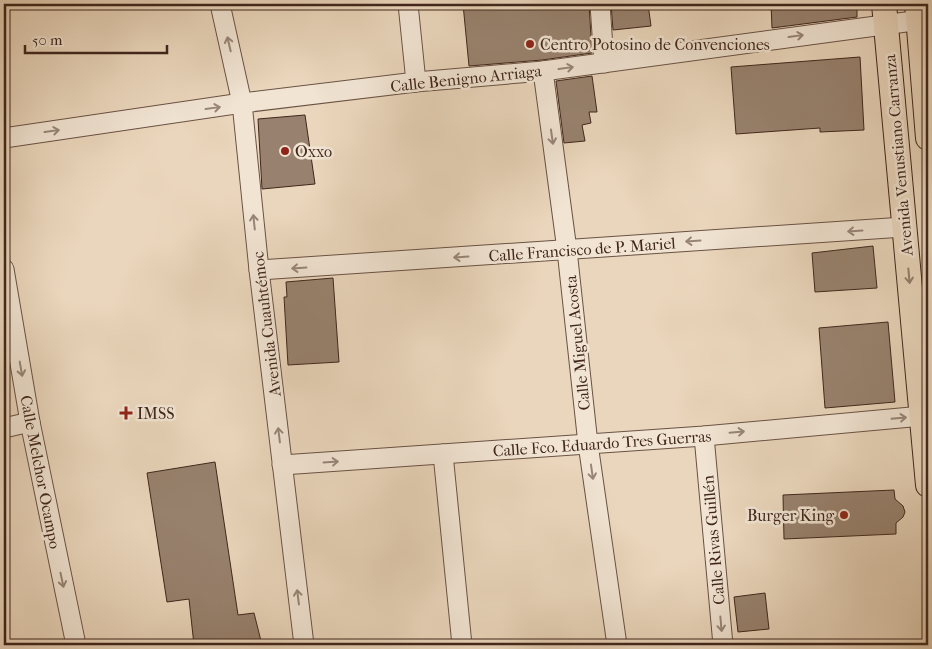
<svg xmlns="http://www.w3.org/2000/svg" width="932" height="649" font-family="'IM FELL French Canon',serif">
  <rect width="100%" height="100%" fill="#ead6bc"/>
  <filter id="stains"><feTurbulence type="fractalNoise" baseFrequency=".004" numOctaves="4"/><feColorMatrix values="0 0 0 0 .2 0 0 0 0 .09 0 0 0 0 .02 0 0 0 .5 -.17"/></filter>
  <radialGradient id="worn" r=".72"><stop offset=".6" stop-color="#630" stop-opacity="0"/><stop offset="1" stop-color="#630" stop-opacity=".3"/></radialGradient>
  <g fill="#98826f" stroke="#40261c">
    <polygon points="463,4 589,4 592,53 542,60 469,66"/>
    <polygon points="611,4 648,4 651,26 613,30"/>
    <polygon points="771,4 857,4 857,17 772,28"/>
    <polygon points="860,57 864,130 820,132 820,128 736,134 731,67"/>
    <polygon points="592,76 597,112 589,112 591,123 582,125 585,141 564,143 556,81"/>
    <polygon points="305,115 315,184 262,189 258,119"/>
    <polygon points="873,246 877,288 815,292 812,253"/>
    <polygon points="333,278 339,362 288,365 284,297 287,297 286,282"/>
    <polygon points="888,322 895,402 825,408 819,328"/>
    <polygon points="215,462 238,615 254,613 262,645 194,645 189,599 167,602 147,473"/>
    <polygon points="894,490 895,499 903,506 905,512 903,517 896,523 896,534 784,539 783,495"/>
    <polygon points="765,593 769,629 738,632 734,597"/>
  </g>
  <g fill="none" stroke-linecap="round" stroke-linejoin="round">
    <defs>
      <g id="minor">
        <polyline points="220,4 242,103 259,270 304,645"/>
        <polyline points="408,4 416,82"/>
        <polyline points="600,4 604,63"/>
        <polyline points="543,71 567,250 588,444 617,645"/>
        <polyline points="4,138 242,103 416,82 543,71 928,19"/>
        <polyline points="4,269 30,422 76,645"/>
        <polyline points="259,270 904,227"/>
        <polyline points="4,428 30,422"/>
        <polyline points="704,436 723,645"/>
        <polyline points="443,454 462,645"/>
        <polyline points="282,465 704,436 922,416"/>
      </g>
      <g id="major">
        <polyline points="884,4 928,485"/>
        <polyline points="917,4 928,138"/>
      </g>
    </defs>
    <use href="#minor" stroke="#6a5244" stroke-width="21"/>
    <use href="#major" stroke="#40261c" stroke-width="26"/>
    <use href="#minor" stroke="#f1e4d3" stroke-width="19"/>
    <use href="#major" stroke="#ead6bc" stroke-width="24"/>
  </g>
  <defs><path id="oneway-shaft" d="M-6 0H5M1.5-3L5.5 0L1.5 3" fill="none" stroke-width="1.6" stroke-linecap="round" stroke-linejoin="round" transform="scale(1.25)"/></defs>
  <g stroke="#988578">
    <use href="#oneway-shaft" transform="translate(796 36) rotate(-8)"/>
    <use href="#oneway-shaft" transform="translate(229 44) rotate(-103)"/>
    <use href="#oneway-shaft" transform="translate(566 68) rotate(-8)"/>
    <use href="#oneway-shaft" transform="translate(213 108) rotate(-8)"/>
    <use href="#oneway-shaft" transform="translate(52 131) rotate(-8)"/>
    <use href="#oneway-shaft" transform="translate(552 137) rotate(82)"/>
    <use href="#oneway-shaft" transform="translate(254 222) rotate(-96)"/>
    <use href="#oneway-shaft" transform="translate(855 231) rotate(176)"/>
    <use href="#oneway-shaft" transform="translate(693 241) rotate(176)"/>
    <use href="#oneway-shaft" transform="translate(461 257) rotate(176)"/>
    <use href="#oneway-shaft" transform="translate(299 268) rotate(176)"/>
    <use href="#oneway-shaft" transform="translate(21 369) rotate(80)"/>
    <use href="#oneway-shaft" transform="translate(899 418) rotate(-5)"/>
    <use href="#oneway-shaft" transform="translate(737 432) rotate(-5)"/>
    <use href="#oneway-shaft" transform="translate(279 435) rotate(-97)"/>
    <use href="#oneway-shaft" transform="translate(331 462) rotate(-4)"/>
    <use href="#oneway-shaft" transform="translate(592 472) rotate(82)"/>
    <use href="#oneway-shaft" transform="translate(62 580) rotate(78)"/>
    <use href="#oneway-shaft" transform="translate(298 597) rotate(-97)"/>
    <use href="#oneway-shaft" transform="translate(721 624) rotate(85)"/>
  </g>
  <use stroke="#957e6c" href="#oneway-shaft" transform="translate(909 276) rotate(85)"/>
  <g fill="#8f2418" stroke="#f1e4d3" stroke-width="2">
    <circle cx="530" cy="44" r="5"/>
    <circle cx="285" cy="151" r="5"/>
    <path d="M123.5 405.5h5v5h5v5h-5v5h-5v-5h-5v-5h5z"/>
    <circle cx="844" cy="515" r="5"/>
  </g>
  <g text-anchor="middle" stroke-width="5" stroke-linejoin="round" paint-order="stroke">
    <g font-size="16" fill="#40261c" stroke="#f1e4d3" text-anchor="start">
      <text x="540" y="50">Centro Potosino de Convenciones</text>
      <text x="295" y="157">Oxxo</text>
      <text x="137" y="419">IMSS</text>
      <text x="834" y="521" text-anchor="end">Burger King</text>
    </g>
    <g font-size="16" fill="#40261c" stroke="#f1e4d3">
      <text transform="translate(466 78) rotate(-6)" y="6">Calle Benigno Arriaga</text>
      <text transform="translate(898 155) rotate(-95)" y="6">Avenida Venustiano Carranza</text>
      <text transform="translate(582 249) rotate(-4)" y="6">Calle Francisco de P. Mariel</text>
      <text transform="translate(266 324) rotate(-97)" y="6">Avenida Cuauhtémoc</text>
      <text transform="translate(577 343) rotate(-96)" y="6">Calle Miguel Acosta</text>
      <text transform="translate(602 443) rotate(-4)" y="6">Calle Fco. Eduardo Tres Guerras</text>
      <text transform="translate(41 472) rotate(79)" y="6">Calle Melchor Ocampo</text>
      <text transform="translate(713 540) rotate(-95)" y="6">Calle Rivas Guillén</text>
    </g>
  </g>
  <rect width="932" height="649" fill="none" stroke="#ead6bc" stroke-width="20"/>
  <rect x="5" y="5" width="922" height="639" fill="none" stroke="#40261c" stroke-width="2.5"/>
  <rect x="10" y="10" width="912" height="629" fill="none" stroke="#40261c"/>
  <path d="M25 45v8h142v-8" fill="none" stroke="#40261c" stroke-width="2.5"/>
  <text x="32" y="45" font-size="15" fill="#40261c" stroke="#f1e4d3" stroke-width="4" paint-order="stroke">50 m</text>
  <rect width="100%" height="100%" filter="url(#stains)"/>
  <rect width="100%" height="100%" fill="url(#worn)"/>
</svg>
